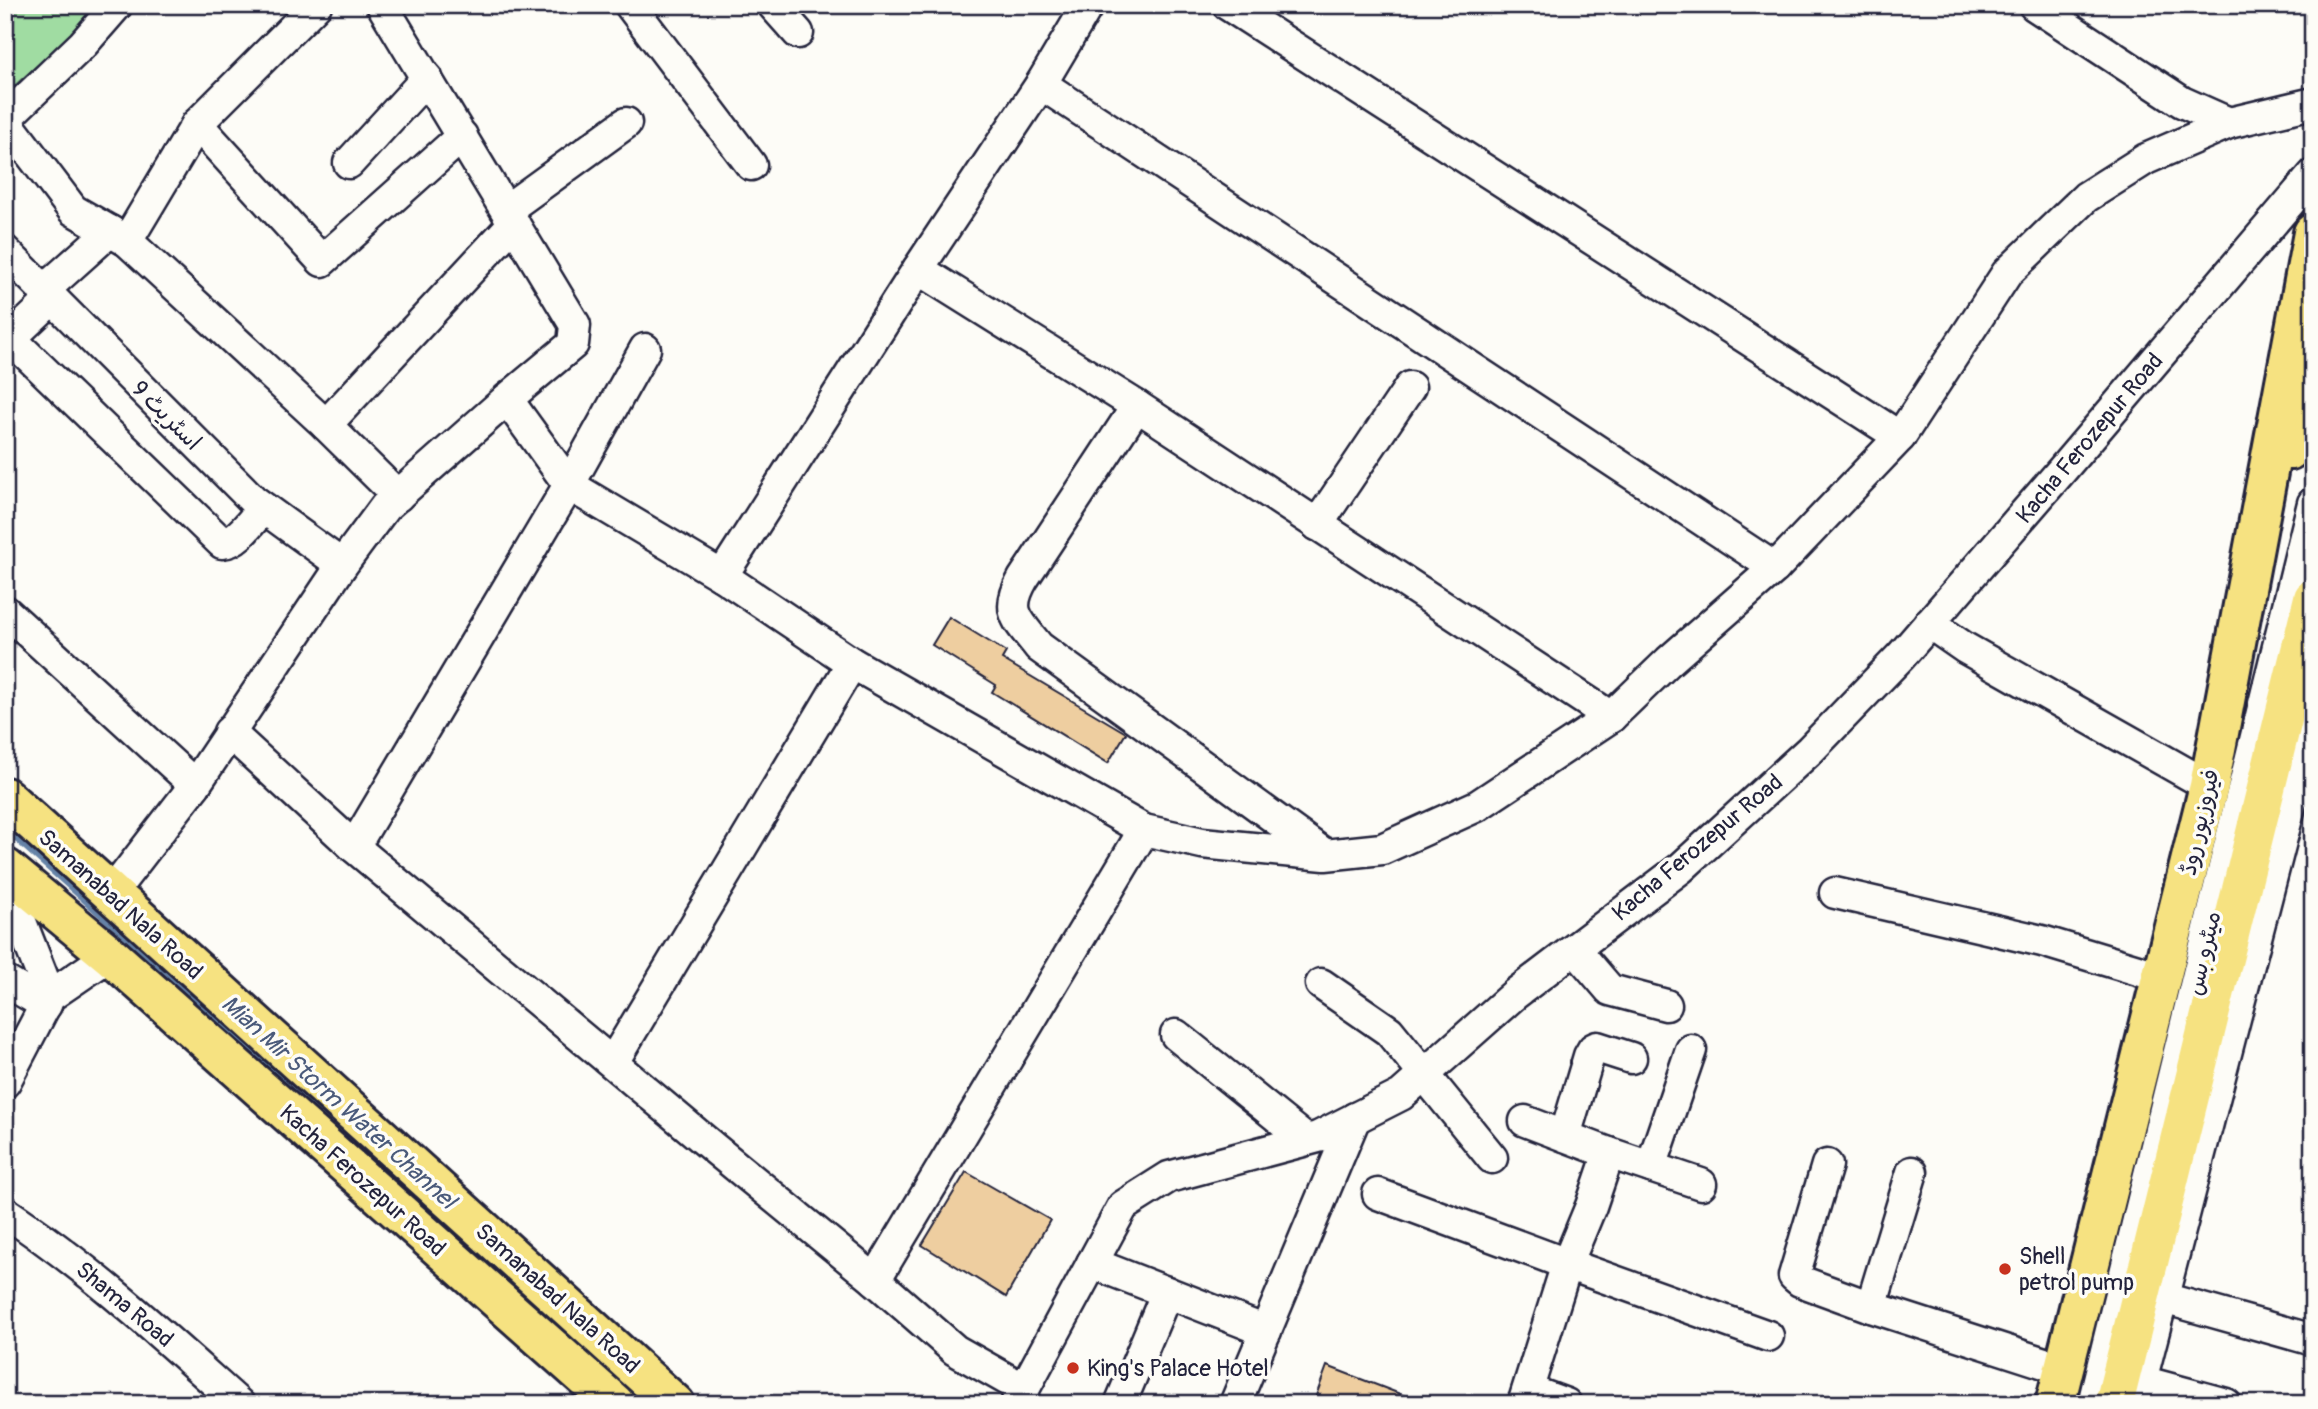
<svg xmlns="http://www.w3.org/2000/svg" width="2318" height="1409" font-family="Pangolin,'Playpen Sans Arabic',sans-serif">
  <rect width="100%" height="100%" fill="#fdfcf7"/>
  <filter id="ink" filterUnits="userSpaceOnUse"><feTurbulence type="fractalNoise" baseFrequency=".0143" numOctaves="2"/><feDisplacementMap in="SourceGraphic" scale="14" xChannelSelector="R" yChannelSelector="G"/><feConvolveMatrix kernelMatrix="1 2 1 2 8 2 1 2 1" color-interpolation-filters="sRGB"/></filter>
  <g filter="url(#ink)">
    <polygon fill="#a0dca2" stroke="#617f6e" stroke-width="2" points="5,5 96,5 66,40 5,94"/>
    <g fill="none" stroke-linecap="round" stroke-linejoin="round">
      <polyline stroke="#6683a7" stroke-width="6" points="5,829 497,1269"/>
    </g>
    <g fill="#eecea0" stroke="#22223b" stroke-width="2">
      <polygon points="949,617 1006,652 1002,659 1126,733 1108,763 992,692 996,685 932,645"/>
      <polygon points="966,1172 1050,1220 1006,1297 922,1245"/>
      <polygon points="1327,1366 1421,1402 1421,1404 1313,1404"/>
    </g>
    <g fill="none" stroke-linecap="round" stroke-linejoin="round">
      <defs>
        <g id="minor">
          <polyline points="630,5 751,165"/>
          <polyline points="773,5 798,33"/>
          <polyline points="1228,5 1900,437"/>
          <polyline points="2034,5 2182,102 2229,123"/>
          <polyline points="1041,84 1775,568"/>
          <polyline points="5,119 83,44 117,5"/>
          <polyline points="5,120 73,210 127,241 326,425 398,496"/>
          <polyline points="197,124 322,261 462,136"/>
          <polyline points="349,163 427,78"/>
          <polyline points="506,210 626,123"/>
          <polyline points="127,241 197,124 316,5"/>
          <polyline points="5,251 254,501 342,565"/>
          <polyline points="918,269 1137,406 1611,717"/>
          <polyline points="43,291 110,231"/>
          <path d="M52,299L16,333L15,343L222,543C239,542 252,520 263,508"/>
          <polyline points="507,399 569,485 722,576 852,663 1144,830 1202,843 1325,855 1382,849 1477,806 1611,717 1669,661 1775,568 1900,437 2007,273 2086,197 2146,159 2229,123 2313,103"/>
          <path d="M1137,406L1023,579C1004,612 1018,620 1039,647L1324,854"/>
          <polyline points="326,425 514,223"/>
          <polyline points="1317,525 1410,387"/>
          <polyline points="722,576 918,269 1041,84 1088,5"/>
          <polyline points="5,611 195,785"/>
          <polyline points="1929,623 1965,648 2209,786"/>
          <polyline points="229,732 354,847 715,1149 875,1280 955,1350 1024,1389"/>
          <polyline points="354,847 569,485 645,349"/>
          <polyline points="5,881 50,996"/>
          <polyline points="1835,893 2042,941 2161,977"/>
          <polyline points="110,895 195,785 342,565 385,507 507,399 573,344 575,325 382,5"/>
          <polyline points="1575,949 1610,990 1666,1005"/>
          <polyline points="5,981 46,1005"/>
          <polyline points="1321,984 1389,1031 1492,1158"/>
          <polyline points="1176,1035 1306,1140"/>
          <polyline points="613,1062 852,663"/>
          <polyline points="5,1082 50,996 110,955"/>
          <polyline points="1525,1121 1609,1153 1701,1184"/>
          <polyline points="1565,1136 1589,1056 1593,1049 1597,1047 1631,1058"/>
          <polyline points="1827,1165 1794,1276 1800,1281 1871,1307 2063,1369"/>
          <polyline points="1651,1167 1691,1050"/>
          <polyline points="1378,1194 1567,1264 1768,1336"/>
          <path d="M5,1212C90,1268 163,1336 239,1404"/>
          <polyline points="1092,1263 1266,1331"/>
          <polyline points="875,1280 1144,830"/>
          <polyline points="2163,1298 2313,1340"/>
          <polyline points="1871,1307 1912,1172"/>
          <polyline points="2141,1381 2226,1404"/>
          <polyline points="1528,1390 1566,1404"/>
          <polyline points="1016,1404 1123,1206 1169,1177 1318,1137 1401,1095 1515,994 1681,868 1810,750 1901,656 2062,470 2313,175"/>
          <polyline points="1120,1404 1167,1292"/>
          <polyline points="1235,1404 1355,1118"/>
          <polyline points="1523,1404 1567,1264 1591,1206 1609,1153"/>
          <polyline points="2093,1404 2313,503"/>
          <polyline points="2135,1404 2313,718"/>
        </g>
        <g id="major">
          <polyline points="2290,450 2298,437 2313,389"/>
          <polyline points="5,797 675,1404"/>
          <polyline points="5,868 110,955 615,1404"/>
          <polyline points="2055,1404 2209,786 2313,233"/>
          <polyline points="2114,1404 2313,598"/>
        </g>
      </defs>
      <use href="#minor" stroke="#22223b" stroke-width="35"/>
      <use href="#major" stroke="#22223b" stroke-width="44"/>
      <use href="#minor" stroke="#fdfcf7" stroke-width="30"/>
      <use href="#major" stroke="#f6e281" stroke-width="38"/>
    </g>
  </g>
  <g fill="#c8321e" stroke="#fdfcf7" stroke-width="2.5">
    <circle cx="2005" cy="1269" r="7"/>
    <circle cx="1073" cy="1368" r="7"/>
  </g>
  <g text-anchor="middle" stroke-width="7" stroke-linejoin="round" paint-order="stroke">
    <g font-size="23" fill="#22223b" stroke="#fdfcf7">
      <text transform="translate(167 415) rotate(45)" y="8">اسٹریٹ 9</text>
      <text transform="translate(2089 438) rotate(-50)" y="8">Kacha Ferozepur Road</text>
      <text transform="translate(2199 822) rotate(-77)" y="8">فیروزپور روڈ</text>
      <text transform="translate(1697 847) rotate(-40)" y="8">Kacha Ferozepur Road</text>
      <text transform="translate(121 904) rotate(42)" y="8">Samanabad Nala Road</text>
      <text transform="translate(2203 953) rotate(-77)" y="8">میٹرو بس</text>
      <text transform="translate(363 1180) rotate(42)" y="8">Kacha Ferozepur Road</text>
      <text transform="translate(558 1298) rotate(42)" y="8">Samanabad Nala Road</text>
      <text transform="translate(125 1304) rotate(40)" y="8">Shama Road</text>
    </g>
    <g font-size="23" fill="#22223b" stroke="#fdfcf7" text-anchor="start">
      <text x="2019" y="1264">Shell<tspan x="2019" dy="26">petrol pump</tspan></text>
      <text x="1087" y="1376">King's Palace Hotel</text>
    </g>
    <g font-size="24" font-style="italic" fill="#4a5a7a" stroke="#fdfcf7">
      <text transform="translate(339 1102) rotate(42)" y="8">Mian Mir Storm Water Channel</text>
    </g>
  </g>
  <rect width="2318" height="1409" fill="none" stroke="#fdfcf7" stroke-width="28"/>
  <rect x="14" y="14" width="2290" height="1381" fill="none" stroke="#22223b" stroke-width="2.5" filter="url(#ink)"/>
</svg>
